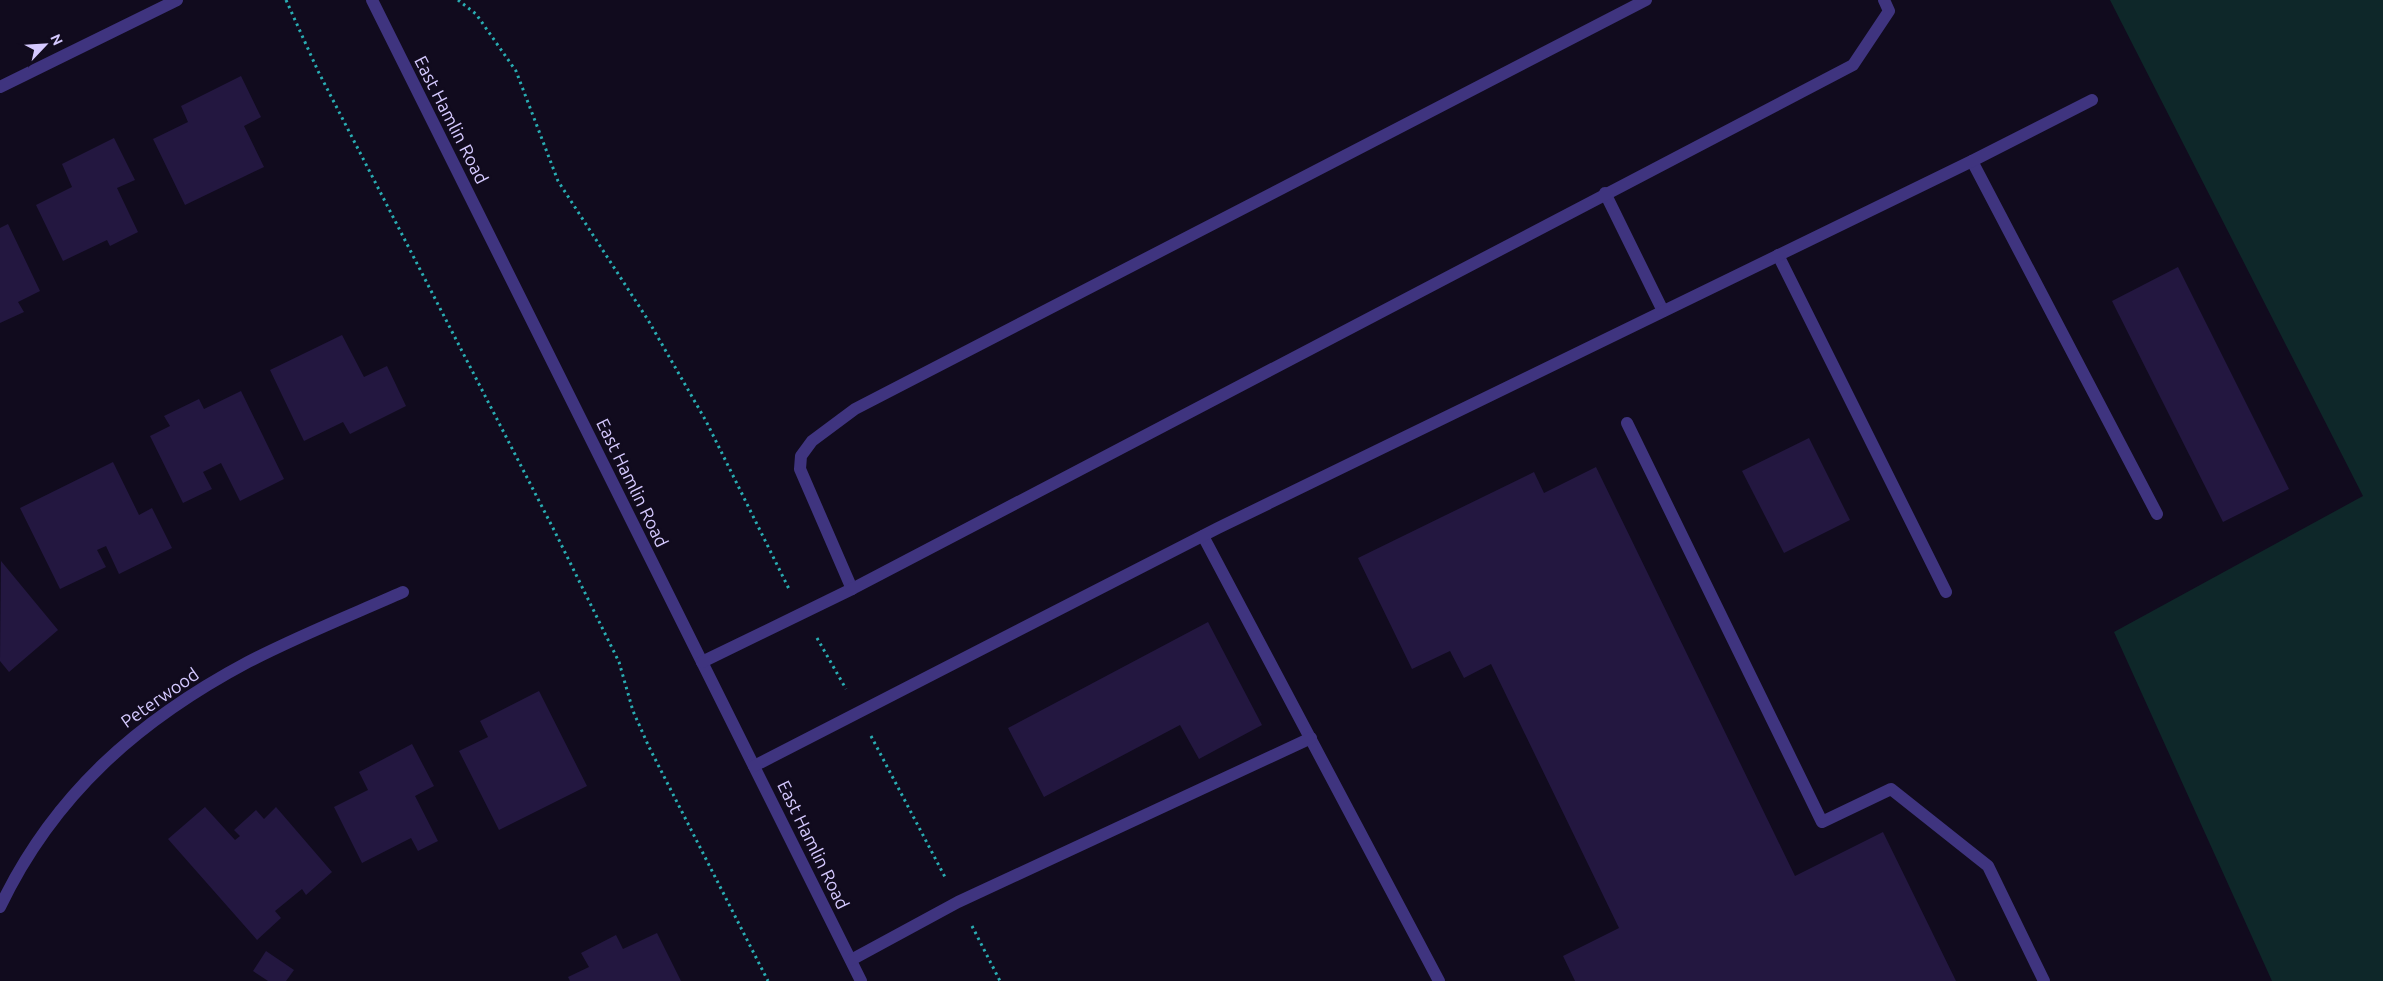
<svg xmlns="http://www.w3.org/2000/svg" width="2383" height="981" font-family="Ubuntu,sans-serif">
  <rect width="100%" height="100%" fill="#110b1e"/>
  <polygon fill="#0e2729" points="2110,0 2383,0 2383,981 2272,981 2114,632 2363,496"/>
  <g fill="#231740">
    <polygon points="241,76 261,117 244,126 264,167 185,205 153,139 188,122 181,106"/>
    <polygon points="114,138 135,180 117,188 138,232 110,246 107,240 63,261 36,205 72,187 62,164"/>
    <polygon points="8,224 40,291 18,302 24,312 0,323 0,228"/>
    <polygon points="2178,267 2289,489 2223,522 2112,301"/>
    <polygon points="342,335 364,377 387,366 406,406 350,434 343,422 304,441 270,370"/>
    <polygon points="241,391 284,479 240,501 221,463 203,472 212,489 183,503 150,436 170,426 164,416 199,399 204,409"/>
    <polygon points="1809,438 1850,520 1784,553 1742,471"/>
    <polygon points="113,462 139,515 152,508 172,548 119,574 106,546 97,550 106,567 60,589 20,508"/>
    <polygon points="1596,467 1795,876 1883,832 1956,981 1575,981 1563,956 1619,928 1491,664 1464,678 1450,651 1412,669 1358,558 1534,472 1544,493"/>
    <polygon points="1,561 58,630 9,672 0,661"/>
    <polygon points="1208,622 1262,725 1199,759 1180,725 1044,797 1008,728"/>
    <polygon points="539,691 587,786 499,830 459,751 488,737 480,721"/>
    <polygon points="412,744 434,786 415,796 438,841 418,851 411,838 362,863 334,807 368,790 359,772"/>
    <polygon points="205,807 235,840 240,836 234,830 256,810 264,819 276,807 332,872 306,895 302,889 275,911 281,918 257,940 168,839"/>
    <polygon points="657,933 681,981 570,981 568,977 589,967 581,953 616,935 623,949"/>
    <polygon points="266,951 294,970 286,981 268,981 253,971"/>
  </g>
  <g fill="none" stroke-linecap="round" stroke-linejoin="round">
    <g stroke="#29adb3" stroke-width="3" stroke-dasharray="2.5 4" stroke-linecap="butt">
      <polyline points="286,0 318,71 555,532 619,662 633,711 649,747 768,981"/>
      <polyline points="458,0 476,14 516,71 558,181 648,320 706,421 789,589"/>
      <polyline points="817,638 846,689"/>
      <polyline points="871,736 946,879"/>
      <polyline points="972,926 1000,981"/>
    </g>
    <g stroke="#3f347f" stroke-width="12">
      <polyline points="372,0 861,981"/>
      <polyline points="0,87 177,0"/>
      <polyline points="1972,161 2157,514"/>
      <polyline points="1605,193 1663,311"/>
      <polyline points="1778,255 1946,592"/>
      <polyline points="1627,423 1822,822 1891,789 1988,866 2044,981"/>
      <polyline points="1203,536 1439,981"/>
      <polyline points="852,589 800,469 801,456 812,441 855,409 1646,0"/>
      <polyline points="702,662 852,589 1853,65 1889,11 1884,0"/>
      <polyline points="754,766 1218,528 1972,161 2092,100"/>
      <path d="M0,907C54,794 139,720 248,662C298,636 351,615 403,592"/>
      <polyline points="851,960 958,902 1311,738"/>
    </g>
  </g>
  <g text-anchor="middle" stroke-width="5" stroke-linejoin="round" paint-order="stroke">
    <g font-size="18" fill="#d5c9ff" stroke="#110b1e">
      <text transform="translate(451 120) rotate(63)" y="6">East Hamlin Road</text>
      <text transform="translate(632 483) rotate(64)" y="6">East Hamlin Road</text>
      <text transform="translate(160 698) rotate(-35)" y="6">Peterwood</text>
      <text transform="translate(813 845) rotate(64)" y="6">East Hamlin Road</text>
    </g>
  </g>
  <g transform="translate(45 45) rotate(65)" stroke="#110b1e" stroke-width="4" paint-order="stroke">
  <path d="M0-4L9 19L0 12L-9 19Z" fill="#d5c9ff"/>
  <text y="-8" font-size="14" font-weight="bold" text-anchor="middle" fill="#d5c9ff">N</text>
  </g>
</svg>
